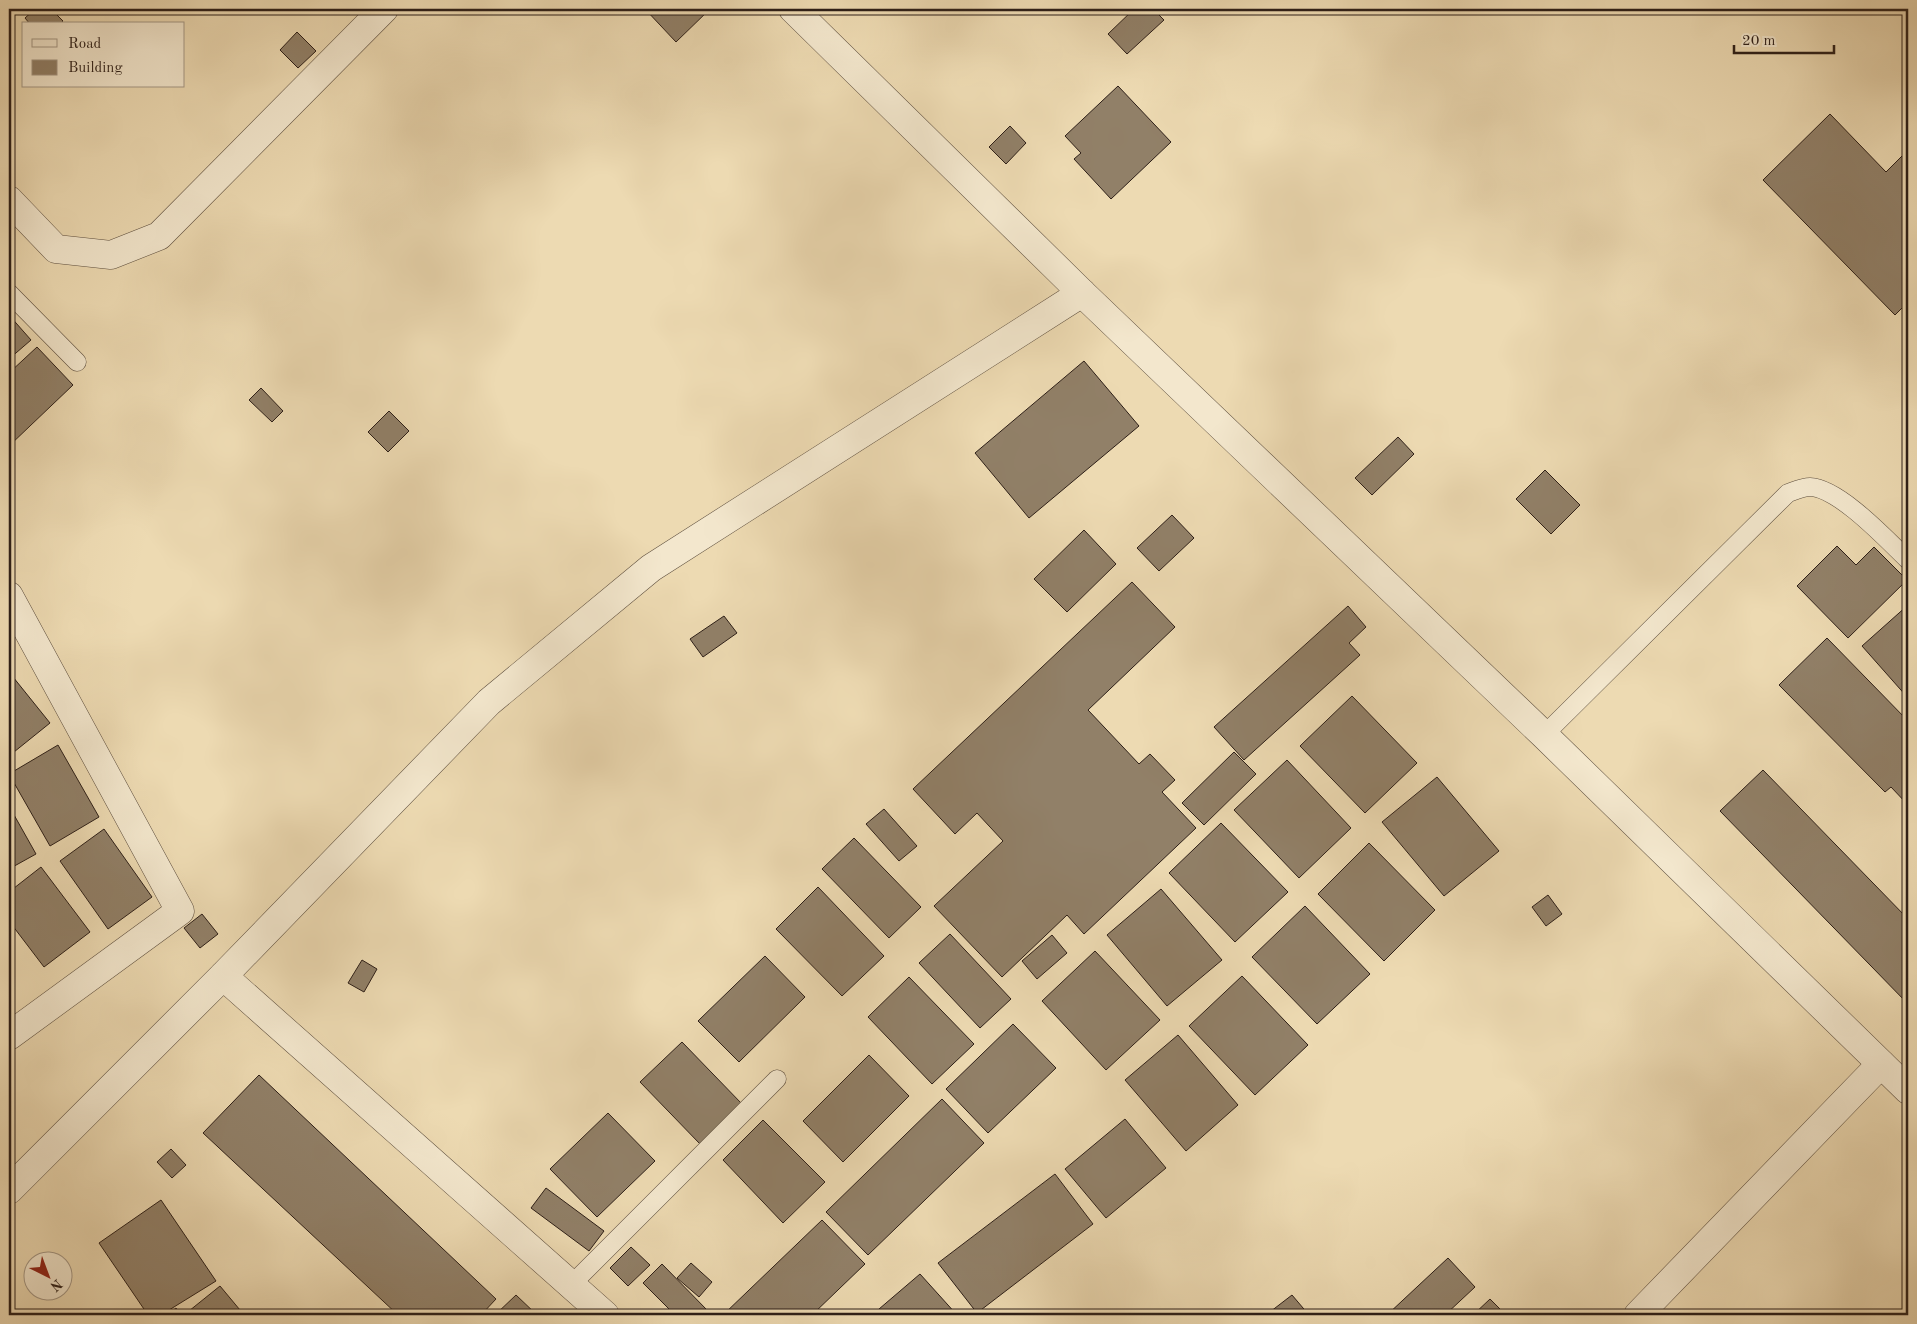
<svg xmlns="http://www.w3.org/2000/svg" width="1917" height="1324" font-family="'Old Standard TT',serif">
  <rect width="100%" height="100%" fill="#eddab2"/>
  <filter id="stains"><feTurbulence type="fractalNoise" baseFrequency=".004" numOctaves="4"/><feColorMatrix values="0 0 0 0 .2 0 0 0 0 .09 0 0 0 0 .02 0 0 0 .5 -.17"/></filter>
  <radialGradient id="worn" r=".72"><stop offset=".6" stop-color="#630" stop-opacity="0"/><stop offset="1" stop-color="#630" stop-opacity=".3"/></radialGradient>
  <g fill="#918068" stroke="#2d1f18">
    <polygon points="35,9 51,9 63,21 60,24 30,24 25,18"/>
    <polygon points="645,9 710,9 676,42"/>
    <polygon points="1134,9 1153,9 1164,20 1127,54 1108,34"/>
    <polygon points="297,32 316,51 298,68 280,50"/>
    <polygon points="1118,86 1171,142 1111,199 1074,159 1081,153 1065,136"/>
    <polygon points="1830,114 1886,172 1908,150 1908,302 1895,315 1763,180"/>
    <polygon points="1010,126 1026,143 1006,164 989,147"/>
    <polygon points="9,315 31,340 9,359"/>
    <polygon points="37,347 73,385 9,446 9,373"/>
    <polygon points="1084,361 1139,426 1029,518 975,453"/>
    <polygon points="261,388 283,411 272,422 249,400"/>
    <polygon points="389,411 409,431 388,452 368,432"/>
    <polygon points="1398,437 1414,454 1372,495 1355,478"/>
    <polygon points="1545,470 1580,505 1551,534 1516,499"/>
    <polygon points="1172,515 1194,538 1159,571 1137,548"/>
    <polygon points="1084,530 1116,564 1067,612 1034,579"/>
    <polygon points="1837,546 1856,565 1874,547 1907,580 1848,638 1797,586"/>
    <polygon points="1132,582 1175,627 1088,710 1139,764 1150,754 1175,780 1162,792 1196,828 1084,934 1067,915 1002,977 934,906 1003,841 977,813 955,834 913,789"/>
    <polygon points="1908,605 1908,698 1862,646"/>
    <polygon points="1348,606 1366,627 1349,643 1360,655 1244,760 1214,727"/>
    <polygon points="724,616 737,633 703,657 690,639"/>
    <polygon points="1827,638 1908,721 1908,805 1891,787 1885,792 1779,685"/>
    <polygon points="9,672 50,723 9,756"/>
    <polygon points="1352,696 1417,763 1365,813 1300,746"/>
    <polygon points="58,745 99,817 50,846 9,774"/>
    <polygon points="1234,752 1256,774 1204,825 1182,803"/>
    <polygon points="1287,760 1351,828 1299,878 1234,810"/>
    <polygon points="1763,770 1908,919 1908,1004 1720,811"/>
    <polygon points="1437,777 1499,851 1444,896 1382,822"/>
    <polygon points="9,806 36,854 9,869"/>
    <polygon points="884,809 917,846 899,861 866,824"/>
    <polygon points="1221,823 1288,892 1235,942 1169,873"/>
    <polygon points="104,829 152,897 108,929 60,861"/>
    <polygon points="854,838 921,907 889,938 822,869"/>
    <polygon points="1369,843 1435,910 1384,961 1318,894"/>
    <polygon points="41,867 90,932 44,967 9,921 9,892"/>
    <polygon points="818,887 884,956 842,996 776,929"/>
    <polygon points="1161,889 1222,960 1167,1006 1107,935"/>
    <polygon points="1548,895 1562,914 1546,926 1532,907"/>
    <polygon points="1305,906 1370,974 1317,1024 1252,957"/>
    <polygon points="202,914 218,934 200,948 184,928"/>
    <polygon points="950,934 1011,999 980,1028 919,963"/>
    <polygon points="1052,935 1067,953 1037,979 1022,961"/>
    <polygon points="1095,951 1160,1020 1106,1070 1042,1001"/>
    <polygon points="765,956 805,997 739,1062 698,1021"/>
    <polygon points="362,960 377,969 364,992 348,983"/>
    <polygon points="1242,976 1308,1045 1255,1095 1189,1026"/>
    <polygon points="909,977 974,1044 932,1084 868,1017"/>
    <polygon points="1013,1024 1056,1068 988,1133 946,1089"/>
    <polygon points="1178,1035 1238,1105 1186,1151 1125,1080"/>
    <polygon points="682,1042 742,1104 700,1144 640,1082"/>
    <polygon points="869,1055 909,1096 843,1162 803,1121"/>
    <polygon points="259,1075 496,1299 481,1315 398,1315 203,1133"/>
    <polygon points="942,1099 984,1143 868,1255 826,1212"/>
    <polygon points="608,1113 655,1161 597,1217 550,1169"/>
    <polygon points="1125,1119 1166,1168 1106,1218 1065,1169"/>
    <polygon points="763,1120 825,1182 783,1223 723,1160"/>
    <polygon points="171,1149 186,1165 172,1178 157,1162"/>
    <polygon points="1055,1174 1093,1224 977,1313 938,1263"/>
    <polygon points="546,1188 604,1231 589,1251 531,1208"/>
    <polygon points="161,1200 216,1281 161,1315 148,1315 99,1243"/>
    <polygon points="822,1220 865,1264 812,1315 723,1315"/>
    <polygon points="631,1247 650,1265 628,1286 610,1268"/>
    <polygon points="1448,1258 1475,1287 1445,1315 1387,1315"/>
    <polygon points="691,1263 712,1282 699,1297 677,1278"/>
    <polygon points="662,1264 707,1310 702,1315 675,1315 643,1283"/>
    <polygon points="920,1274 957,1315 872,1315"/>
    <polygon points="220,1286 240,1310 233,1315 184,1315"/>
    <polygon points="516,1295 537,1315 495,1315"/>
    <polygon points="1292,1295 1309,1315 1266,1315"/>
    <polygon points="1490,1299 1506,1315 1473,1315"/>
    <polygon points="176,1308 182,1315 167,1315"/>
  </g>
  <g fill="none" stroke-linecap="round" stroke-linejoin="round">
    <defs>
      <g id="service">
        <polyline points="9,293 77,362"/>
        <path d="M1544,735L1788,493C1794,491 1803,487 1810,487C1839,488 1887,540 1908,560"/>
        <polyline points="570,1286 777,1079"/>
      </g>
      <g id="minor">
        <polyline points="793,9 1082,293 1544,735 1908,1090"/>
        <polyline points="9,200 56,249 111,255 159,236 384,9"/>
        <polyline points="9,596 180,911 9,1036"/>
        <polyline points="223,976 605,1315"/>
        <polyline points="9,1190 223,976 489,702 651,568 1082,293"/>
        <polyline points="1638,1315 1881,1064"/>
      </g>
    </defs>
    <use href="#service" stroke="#5d4e3e" stroke-width="19"/>
    <use href="#minor" stroke="#5d4e3e" stroke-width="29"/>
    <use href="#service" stroke="#f3e7cd" stroke-width="18"/>
    <use href="#minor" stroke="#f3e7cd" stroke-width="28"/>
  </g>
  <rect width="1917" height="1324" fill="none" stroke="#eddab2" stroke-width="30"/>
  <rect x="10" y="10" width="1897" height="1304" fill="none" stroke="#2d1f18" stroke-width="2.5"/>
  <rect x="15" y="15" width="1887" height="1294" fill="none" stroke="#2d1f18"/>
  <rect x="22" y="22" width="162" height="65" fill="#f3e7cd" stroke="#a49785"/>
  <rect x="32" y="39" width="25" height="8" fill="#f3e7cd" stroke="#a49785"/>
  <text x="68" y="48" font-size="15" fill="#2d1f18">Road</text>
  <rect x="32" y="60" width="25" height="15" fill="#918068" stroke="#a49785"/>
  <text x="68" y="72" font-size="15" fill="#2d1f18">Building</text>
  <g transform="translate(48 1276) rotate(138)"><circle r="24" fill="#f3e7cd" stroke="#a49785"/>
  <path d="M0-4L9 19L0 12L-9 19Z" fill="#8f2418"/>
  <text y="-8" font-size="14" font-weight="bold" text-anchor="middle" fill="#2d1f18">N</text>
  </g>
  <path d="M1734 45v8h100v-8" fill="none" stroke="#2d1f18" stroke-width="2.5"/>
  <text x="1742" y="45" font-size="15" fill="#2d1f18" stroke="#f3e7cd" stroke-width="4" paint-order="stroke">20 m</text>
  <rect width="100%" height="100%" filter="url(#stains)"/>
  <rect width="100%" height="100%" fill="url(#worn)"/>
</svg>
